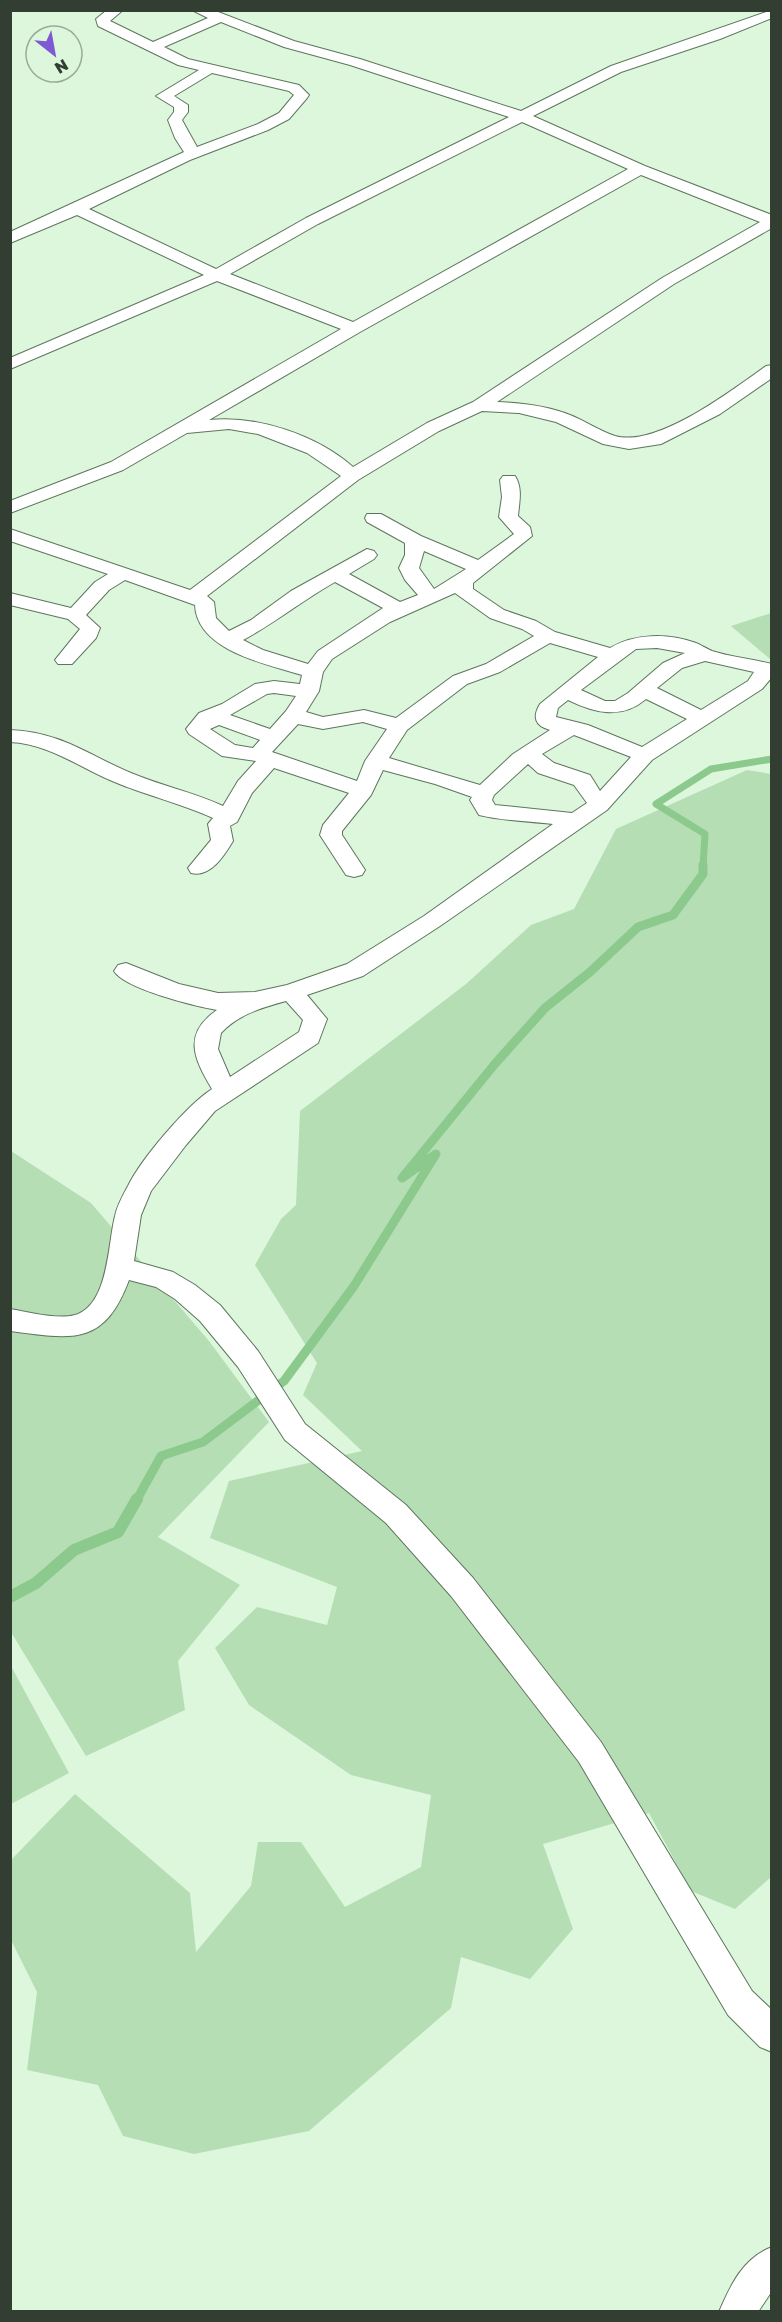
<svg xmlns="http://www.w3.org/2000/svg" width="782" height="2322" font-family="'Golos Text',sans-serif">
  <rect width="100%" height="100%" fill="#dcf7db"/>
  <g fill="#b6deb5">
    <polygon points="771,613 772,613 771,660 731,626"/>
    <polygon points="747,770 771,774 771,1877 735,1909 691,1891 649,1813 543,1844 573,1929 530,1979 461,1957 451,2008 309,2131 194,2154 123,2136 98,2085 27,2070 37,1992 11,1940 11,1860 75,1794 190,1893 196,1952 251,1886 258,1842 301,1842 345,1907 421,1867 431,1795 351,1775 249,1705 215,1648 257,1607 327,1625 337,1587 210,1538 229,1481 362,1451 303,1395 317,1363 255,1265 281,1219 296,1205 300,1111 466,984 531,925 574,909 616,829"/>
    <polygon points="11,1151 91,1203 209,1341 269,1422 158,1537 240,1585 178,1661 185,1710 86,1756 11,1632"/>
    <polygon points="11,1666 69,1773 11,1804 10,1804"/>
  </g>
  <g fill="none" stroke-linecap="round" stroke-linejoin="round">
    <polyline stroke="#8cc98c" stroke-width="7" points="703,867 705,834 656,804 711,769 772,759"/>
    <polyline stroke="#8cc98c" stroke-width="9" points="136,1501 161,1456 203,1442 284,1381 354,1286 436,1154 402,1178 494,1065 545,1008 590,972 638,927 673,915 703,874 703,865"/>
    <polyline stroke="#8cc98c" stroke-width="12" points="10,1597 36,1583 74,1550 118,1532 137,1499"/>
    <defs>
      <g id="minor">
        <path d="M107,10H123L110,21L153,42L208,18L192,10H213L294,41L360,59L521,111L611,66L772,10V18L720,39L621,72L533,116L645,166L772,215V228L674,284L497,402C521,403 547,406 570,415C585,421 600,431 615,436C657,448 732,390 766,366L772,365V378L720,414L661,444L629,449L603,444L556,422L519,413L482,411L439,431L358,480L207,596L214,602L216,618L229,631L251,620L291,591L367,549L374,551L377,555L374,559L349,574L400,602L418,595L405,580L399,568L405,555V543L367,522L365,518L367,514H381L421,536L478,560L514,534L499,517L502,497L500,480L503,476H515C523,488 519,503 518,516L530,527L532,536L473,583V589L504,610L536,621L555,632L610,648C635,633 668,633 696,643C701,645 707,649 712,651C731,657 752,659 772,664V677L762,689L652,760L607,810L440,926L363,976L307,995L327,1019L318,1043L215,1111L186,1145L151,1191L141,1215L134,1261L173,1272L195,1285L220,1305L258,1351L305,1424L406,1505L473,1578L601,1742L752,1991L772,2010V2052L760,2047L728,2015L579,1762L451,1596L386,1523L285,1440L238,1367L200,1321L175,1299L156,1287L129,1280C104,1347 72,1339 10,1331V1309C30,1312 56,1320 75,1315C109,1305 108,1242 115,1216C117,1206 123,1195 128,1186C141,1159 187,1105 212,1089C194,1059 182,1034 217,1010C195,1006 125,989 114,971L118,965L126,963L179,984L218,993L255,992L287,985L347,964L424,916L553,824C528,821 504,821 479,815L470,800L472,797L435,784L383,770L371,795L342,831V835L365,870L362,875L354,877L346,875L320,835L323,825L349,793L274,768L252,793L237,822L230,826L233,841C224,856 210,878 191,873L188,868L211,840L208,824L213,818C182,804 149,796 117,783C81,769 51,744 10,742V730C61,732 88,755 131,773C162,786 193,792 223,806L238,781L256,761L222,756L189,734L186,729L199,713L222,704L255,684L274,681L300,684L302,675C267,664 197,651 195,605L125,580L109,590L86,615L100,628L96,638L72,664H58L55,660L80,629L68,619L10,605V593L71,608L95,582L108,574L10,541V529L190,590L341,476L307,453L258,434L229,429L187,433L123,470L10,513V501L111,462L341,329L217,281L10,369V358L204,275L77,215L10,243V232L184,152L175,138L168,120L174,112V107L156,96L199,70L178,65L98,26L96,19ZM221,22L284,47L350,65L509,117L306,218L216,269L89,209L190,160L268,130L289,119L307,98L309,95L299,85L188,59L164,47ZM212,73L289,91L294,95L279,113L258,124L197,147L182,120L188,112V105L174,96ZM522,122L628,169L353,322L230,274L318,224ZM641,175L760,222L662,278L473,402L427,423L353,467C317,435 257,415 209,420L360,332ZM424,551L466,569L434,589L419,568ZM335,582L383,608L318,651L308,664L263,650L243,640C275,623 303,600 335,582ZM455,593L490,618L522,629L534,636L486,664L453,676L396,718L364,710L323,717L306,712L319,691L323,672L332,659L390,622ZM550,643L598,657L540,704C532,717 535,726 550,730L513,754L480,785L389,758L407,730L467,684L500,672ZM657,648L685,653L663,663L628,693L615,701H605L581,690L636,649ZM705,661L754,672L748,681L701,710L657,688L682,668ZM274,693L296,696L286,711L270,729L230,715L267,694ZM646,699L687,719L642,747L588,725L556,717L558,708L568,700C595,713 621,720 646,699ZM363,722L387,729L365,761L357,781L272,752L298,724L323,729ZM219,725L260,740L253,748L235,745L210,729ZM574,735L631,757L600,791L590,775L554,763L542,754ZM528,764L538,773L574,785L587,803L572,813L495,805L492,800L494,795ZM286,1001L303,1020L299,1032L230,1077L218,1049L221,1033C239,1014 261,1008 286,1001Z"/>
        <path d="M772,2247V2291L758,2312H719C731,2284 743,2258 772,2247Z"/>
      </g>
    </defs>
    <use href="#minor" stroke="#5e755d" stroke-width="2"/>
    <use href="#minor" fill="#fff" fill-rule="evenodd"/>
  </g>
  <rect width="782" height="2322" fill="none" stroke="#333e33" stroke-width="24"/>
  <g transform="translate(54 54) rotate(149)"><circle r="28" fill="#dcf7db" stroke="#98ad98" stroke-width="1.5"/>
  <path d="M0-4.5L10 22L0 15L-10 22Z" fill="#7f59d3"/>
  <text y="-9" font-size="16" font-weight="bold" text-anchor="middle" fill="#333e33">N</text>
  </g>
</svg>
